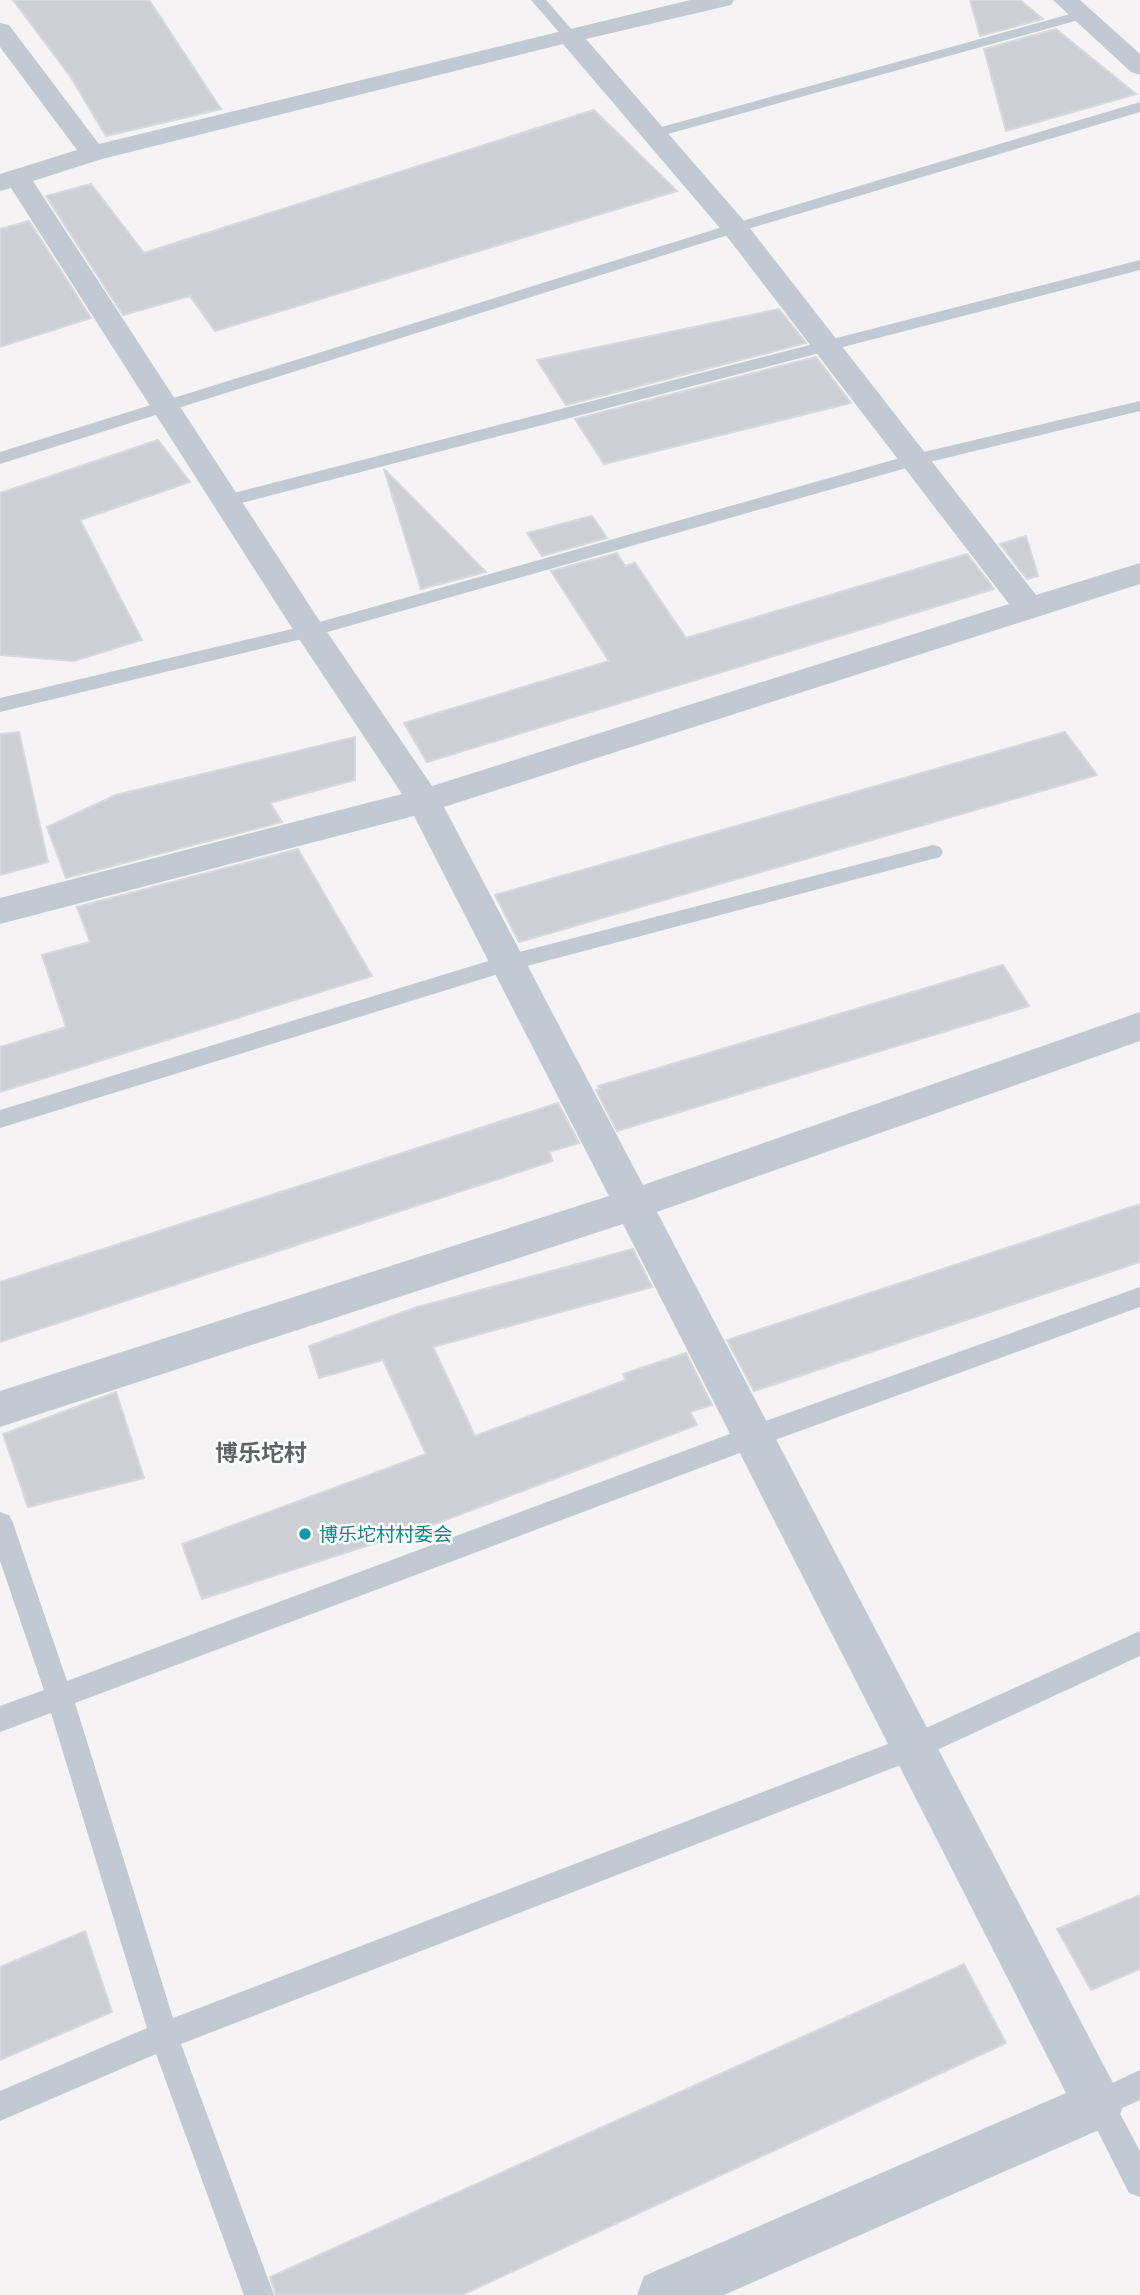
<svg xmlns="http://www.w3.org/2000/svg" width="1140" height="2295" font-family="Mulish,'Noto Sans SC',sans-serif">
  <rect width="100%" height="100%" fill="#f5f3f3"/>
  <g fill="#cdcfd5" stroke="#d7d9de" stroke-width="2">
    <polygon points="13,0 149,0 221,109 106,136 70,76"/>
    <polygon points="970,0 1020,0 1043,19 980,36"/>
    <polygon points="1056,29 1136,94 1006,131 984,49"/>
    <polygon points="594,110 677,191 215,331 190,296 123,315 46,196 91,184 144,253"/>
    <polygon points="29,221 91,318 0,347 0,229"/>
    <polygon points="779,309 806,343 566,405 537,360"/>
    <polygon points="816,357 851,403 604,464 575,419"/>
    <polygon points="158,440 190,482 80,520 142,640 74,661 0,655 0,493"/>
    <polygon points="384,469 486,572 421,589"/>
    <polygon points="592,516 607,538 542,556 527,533"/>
    <polygon points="1026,536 1038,576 1027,579 1000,544"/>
    <polygon points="617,553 625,566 635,563 686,638 967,554 994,589 427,762 404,723 609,661 551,571"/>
    <polygon points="19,732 48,862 0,875 0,734"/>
    <polygon points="1065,732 1097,775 519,942 495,895"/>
    <polygon points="355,737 355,780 270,803 282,822 66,878 47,827 116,795"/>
    <polygon points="298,849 372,976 0,1092 0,1047 66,1027 42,955 90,942 77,907"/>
    <polygon points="1003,965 1029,1006 617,1131 596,1090 600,1089 598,1086"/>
    <polygon points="558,1103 579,1143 549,1152 553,1161 0,1342 0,1282"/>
    <polygon points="1140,1204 1140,1262 754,1391 727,1340"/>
    <polygon points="633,1249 652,1287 433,1347 475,1436 626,1380 623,1374 686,1353 712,1405 690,1412 697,1425 432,1525 202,1599 182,1544 426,1454 383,1360 319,1378 309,1346 414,1308"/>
    <polygon points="116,1392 144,1478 28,1507 3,1434"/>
    <polygon points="1140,1895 1140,1969 1091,1990 1057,1929"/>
    <polygon points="85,1931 112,2012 0,2060 0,1967"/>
    <polygon points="964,1964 1006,2043 462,2295 276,2295 270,2277"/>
  </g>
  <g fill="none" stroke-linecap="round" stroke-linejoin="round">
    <g fill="#c1cad2" fill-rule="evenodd">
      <polygon points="531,0 546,0 574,32 576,35 574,38 564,38"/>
      <polygon points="1081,11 1086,12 1088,15 1086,18 657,137 652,139 644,134 647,131"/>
      <polygon points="1140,102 1140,112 741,231 0,464 0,452 729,225"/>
      <polygon points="1140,260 1140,270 226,507 217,501 226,495"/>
      <polygon points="1140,401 1140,411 917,465 310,637 0,712 0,698 309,625 907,456"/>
      <polygon points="933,845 940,847 943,852 940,857 508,971 0,1128 0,1110 508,955"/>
      <polygon points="1140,1287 1140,1307 761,1445 75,1703 173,2018 906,1737 1140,1631 1140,1656 924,1756 181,2044 274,2295 244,2295 156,2054 0,2121 0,2091 147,2028 51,1713 0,1732 0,1706 44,1690 0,1561 0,1512 9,1515 13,1523 67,1681 743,1429"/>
      <polygon points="1140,2070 1140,2100 1118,2110 1140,2151 1140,2197 1129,2193 1084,2104 1089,2094"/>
    </g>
    <g fill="#c1cad2" fill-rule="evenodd">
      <path d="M690,0H734L731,5L586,39L745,222L1036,595L1140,563V584L444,807L643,1185L1140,1012V1041L657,1212L1124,2104L1117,2122L724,2295H637L644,2276L1066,2093L623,1224L0,1427V1391L609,1196L414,816L0,924V898L402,794L299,639L11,188L0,191V174L77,150L0,47V23L9,25L99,144ZM563,44L725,234L1009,604L432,786L321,623L33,181L102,159Z"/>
      <polygon points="1053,0 1080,0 1140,54 1140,75 1131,72"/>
    </g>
  </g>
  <circle fill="#0f9aa8" stroke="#fff" stroke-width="2.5" cx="305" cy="1534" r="7"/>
  <g text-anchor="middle" stroke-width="5" stroke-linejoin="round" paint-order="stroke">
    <g font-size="19" fill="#0d838f" stroke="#fff" text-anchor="start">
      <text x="319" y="1541">博乐坨村村委会</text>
    </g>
    <g font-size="23" font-weight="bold" fill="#5f6368" stroke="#fff">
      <text x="261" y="1461">博乐坨村</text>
    </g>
  </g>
</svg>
